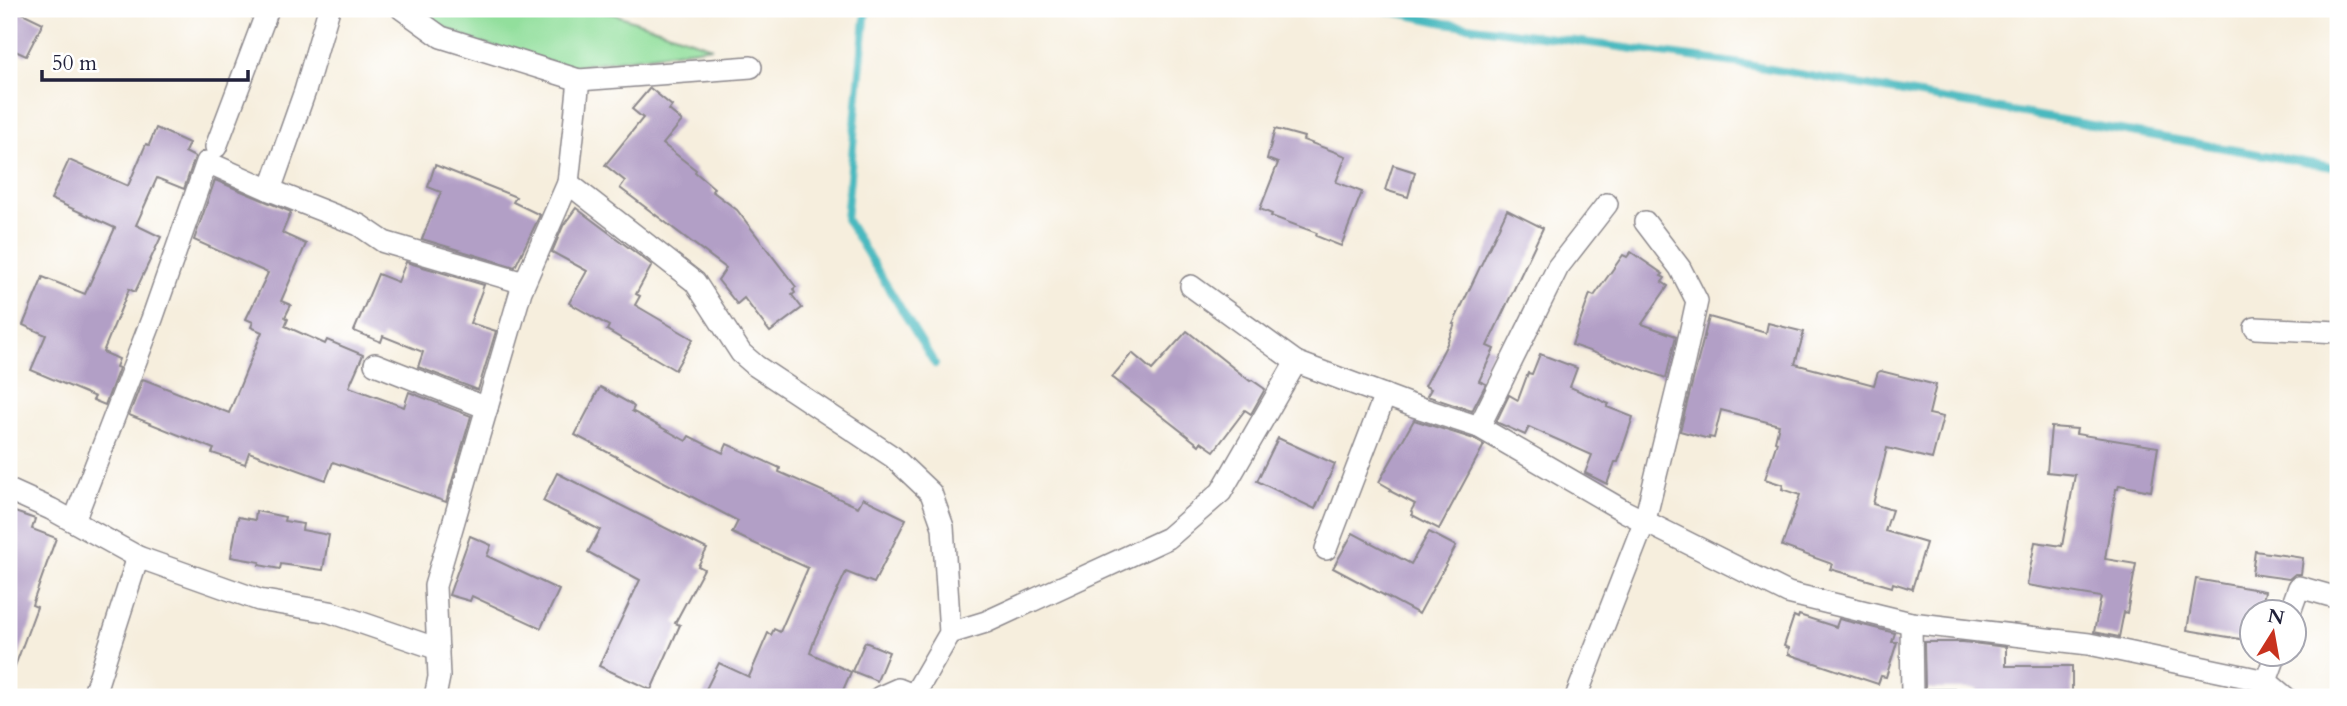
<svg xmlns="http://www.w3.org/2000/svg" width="2347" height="706" font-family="Cardo,serif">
  <rect width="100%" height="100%" fill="#fff"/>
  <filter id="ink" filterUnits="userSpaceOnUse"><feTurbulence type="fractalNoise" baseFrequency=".0143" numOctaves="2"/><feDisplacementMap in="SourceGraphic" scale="14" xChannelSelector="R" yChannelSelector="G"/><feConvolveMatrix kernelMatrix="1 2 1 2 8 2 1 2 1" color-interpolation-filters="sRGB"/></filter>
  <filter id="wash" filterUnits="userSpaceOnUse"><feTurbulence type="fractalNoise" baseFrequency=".00686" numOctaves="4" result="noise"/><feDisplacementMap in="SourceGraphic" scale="28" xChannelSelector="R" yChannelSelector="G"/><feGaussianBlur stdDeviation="1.57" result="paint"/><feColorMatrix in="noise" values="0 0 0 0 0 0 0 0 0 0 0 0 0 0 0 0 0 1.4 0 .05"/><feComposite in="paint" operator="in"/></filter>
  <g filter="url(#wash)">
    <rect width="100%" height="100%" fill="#f6eedd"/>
    <polygon fill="#92df9c" stroke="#5a806c" stroke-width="2" points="417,9 590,9 614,14 712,47 567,67 477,42 433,22"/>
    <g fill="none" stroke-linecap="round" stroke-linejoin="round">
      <g stroke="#4ab9bf" stroke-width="8">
        <polyline points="866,9 846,219 935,364"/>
        <polyline points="1380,9 1445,23 1742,64 2338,168"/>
      </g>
    </g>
    <g id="blocks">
      <g fill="#b29fc6">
        <polygon points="9,9 14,9 43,23 26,56 9,48"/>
        <polygon points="650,88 672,106 669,110 682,121 663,144 696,170 695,172 714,188 712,191 737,210 796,287 793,289 795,293 792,295 802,308 770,332 744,298 737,304 718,280 726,268 620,188 625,181 605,165 643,118 632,109"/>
        <polygon points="156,128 189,143 185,152 195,157 184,189 157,178 136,225 161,237 135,292 129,289 103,352 119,359 116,367 119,368 105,405 93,400 95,397 31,370 46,335 23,325 43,277 85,294 115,228 51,199 69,160 128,186 146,144 149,145"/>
        <polygon points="1275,129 1304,137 1303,140 1346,156 1336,182 1362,192 1341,246 1316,236 1317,233 1271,216 1272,214 1260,209 1278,163 1267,159"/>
        <polygon points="435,165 516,197 513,202 540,215 515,267 422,239 441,192 428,187"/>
        <polygon points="1393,165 1415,172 1408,197 1385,190"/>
        <polygon points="215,180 291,212 282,233 306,244 281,301 291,305 285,317 288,319 285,326 325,344 327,340 363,355 349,387 404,407 409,392 471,416 446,502 333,462 326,480 249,452 245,464 212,453 214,449 129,415 143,379 229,413 262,332 251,327 253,322 246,319 268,273 194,240"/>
        <polygon points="576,208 652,265 636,294 640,296 635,305 693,339 675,370 607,330 609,326 569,303 587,271 552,252 563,226"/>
        <polygon points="1507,210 1543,228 1487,346 1494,349 1479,381 1486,384 1472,411 1427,396 1431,389 1425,386 1446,346 1455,324 1453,324"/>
        <polygon points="1631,252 1663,274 1661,276 1665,278 1662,282 1668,286 1642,324 1676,336 1666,378 1572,345 1590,294 1594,296 1623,255 1627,257"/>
        <polygon points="406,262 484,285 470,323 496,331 478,390 418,367 423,352 383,336 381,342 354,331 378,274 398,282"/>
        <polygon points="1709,317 1766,333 1768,323 1804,332 1795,364 1874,385 1878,372 1881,371 1936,385 1929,414 1943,417 1932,459 1887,448 1873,504 1892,510 1885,531 1926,543 1912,589 1893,583 1892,587 1830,569 1832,564 1782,546 1800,495 1782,489 1783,485 1765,479 1777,442 1775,441 1779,425 1721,410 1714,438 1709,437 1709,439 1680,431"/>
        <polygon points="1187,331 1250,381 1252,380 1265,389 1251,414 1245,410 1214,451 1201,442 1199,445 1112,377 1132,353 1152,370"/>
        <polygon points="1540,354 1577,368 1570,387 1609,404 1607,407 1633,417 1618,462 1615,462 1607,484 1585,473 1592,455 1529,427 1525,435 1496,422 1509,395 1518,400 1528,373 1532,374"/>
        <polygon points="600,387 631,404 634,407 632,411 686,441 689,436 723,453 727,444 780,468 779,472 858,507 863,498 906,519 874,583 846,572 815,638 810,653 851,672 840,697 702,697 719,663 749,677 768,633 771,635 774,629 780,632 808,568 732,533 738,521 575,435"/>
        <polygon points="1414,420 1474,439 1484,445 1439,529 1412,515 1413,513 1411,511 1415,504 1390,491 1391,489 1379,482"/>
        <polygon points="2051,427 2077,429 2076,434 2158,447 2151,491 2119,485 2118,489 2116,489 2105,559 2136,564 2127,613 2124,612 2119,637 2094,632 2101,597 2027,585 2035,542 2062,546 2075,475 2047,472"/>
        <polygon points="1278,438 1335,464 1315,509 1257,481"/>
        <polygon points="557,473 707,549 698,566 704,569 675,623 680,625 651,690 599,666 640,580 588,552 600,530 543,501"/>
        <polygon points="9,510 35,519 32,529 56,538 32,605 37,607 11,677 9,677"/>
        <polygon points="256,511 285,517 284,521 303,524 302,530 329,535 323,570 281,564 280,569 259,565 260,562 231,557 238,517 255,520"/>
        <polygon points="1429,532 1456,546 1419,614 1333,568 1353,533 1411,564"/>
        <polygon points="470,536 491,545 487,556 559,590 541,628 472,596 470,601 449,595"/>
        <polygon points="2255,551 2303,558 2301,574 2295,574 2289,579 2252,574"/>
        <polygon points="2196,579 2265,591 2261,612 2252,612 2252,641 2187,630"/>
        <polygon points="1799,615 1836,627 1839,619 1895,633 1892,642 1897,642 1886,677 1881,676 1878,684 1788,654 1789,648 1784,646 1794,616 1798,618"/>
        <polygon points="865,642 889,652 877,681 852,671"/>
        <polygon points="1924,642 1963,642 2006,647 2006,666 2072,666 2072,697 1977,697 1977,689 1925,689"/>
      </g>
    </g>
  </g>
  <g filter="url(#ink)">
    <use href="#blocks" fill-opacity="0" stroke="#8c888c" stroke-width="2"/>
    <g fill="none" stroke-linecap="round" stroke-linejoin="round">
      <defs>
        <g id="minor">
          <polyline points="402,9 441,37 579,80 568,183 521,291 435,586 439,677 435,697"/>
          <polyline points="579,80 751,67"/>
          <polyline points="216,147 268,9"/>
          <polyline points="568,183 695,282 741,353 756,366 893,457 931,493 943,527 950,633 913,697"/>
          <polyline points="270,190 359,225 384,242 524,283"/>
          <polyline points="1191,286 1296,362"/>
          <polyline points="2255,328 2338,332"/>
          <polyline points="375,364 487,408"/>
          <polyline points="1479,427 1558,267 1607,204"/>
          <polyline points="9,490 51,509 138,557 259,600 330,612 438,649"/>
          <polyline points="74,521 152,319 207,162 270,190 305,91 329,9"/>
          <polyline points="1326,549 1385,395"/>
          <polyline points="2290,612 2299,587 2338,598"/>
          <polyline points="1911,623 1912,697"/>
          <polyline points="950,633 986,622 1168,538 1221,492 1296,362 1411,405 1479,427 1624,511 1788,593 1911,623 2089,644 2266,681 2285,697"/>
          <polyline points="2266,681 2276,654"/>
          <polyline points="93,697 138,557"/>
          <polyline points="880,697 898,689 913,695"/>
          <polyline points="1576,697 1645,520 1684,361 1697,301 1680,268 1645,222"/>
        </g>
      </defs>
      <use href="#minor" stroke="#8c888c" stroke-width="24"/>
      <use href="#minor" stroke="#fff" stroke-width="21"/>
    </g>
  </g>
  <rect width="2347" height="706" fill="none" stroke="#fff" stroke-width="35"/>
  <g transform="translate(2273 633) rotate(11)"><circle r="33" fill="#ffffff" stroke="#a7a7b1" stroke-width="2"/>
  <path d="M0-5L12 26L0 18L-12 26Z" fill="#c8321e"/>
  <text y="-10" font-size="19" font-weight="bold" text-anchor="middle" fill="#22223b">N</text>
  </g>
  <path d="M42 70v10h206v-10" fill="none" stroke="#22223b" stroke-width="3.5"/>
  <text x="52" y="70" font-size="21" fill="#22223b" stroke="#ffffff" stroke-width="5" paint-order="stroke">50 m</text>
</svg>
